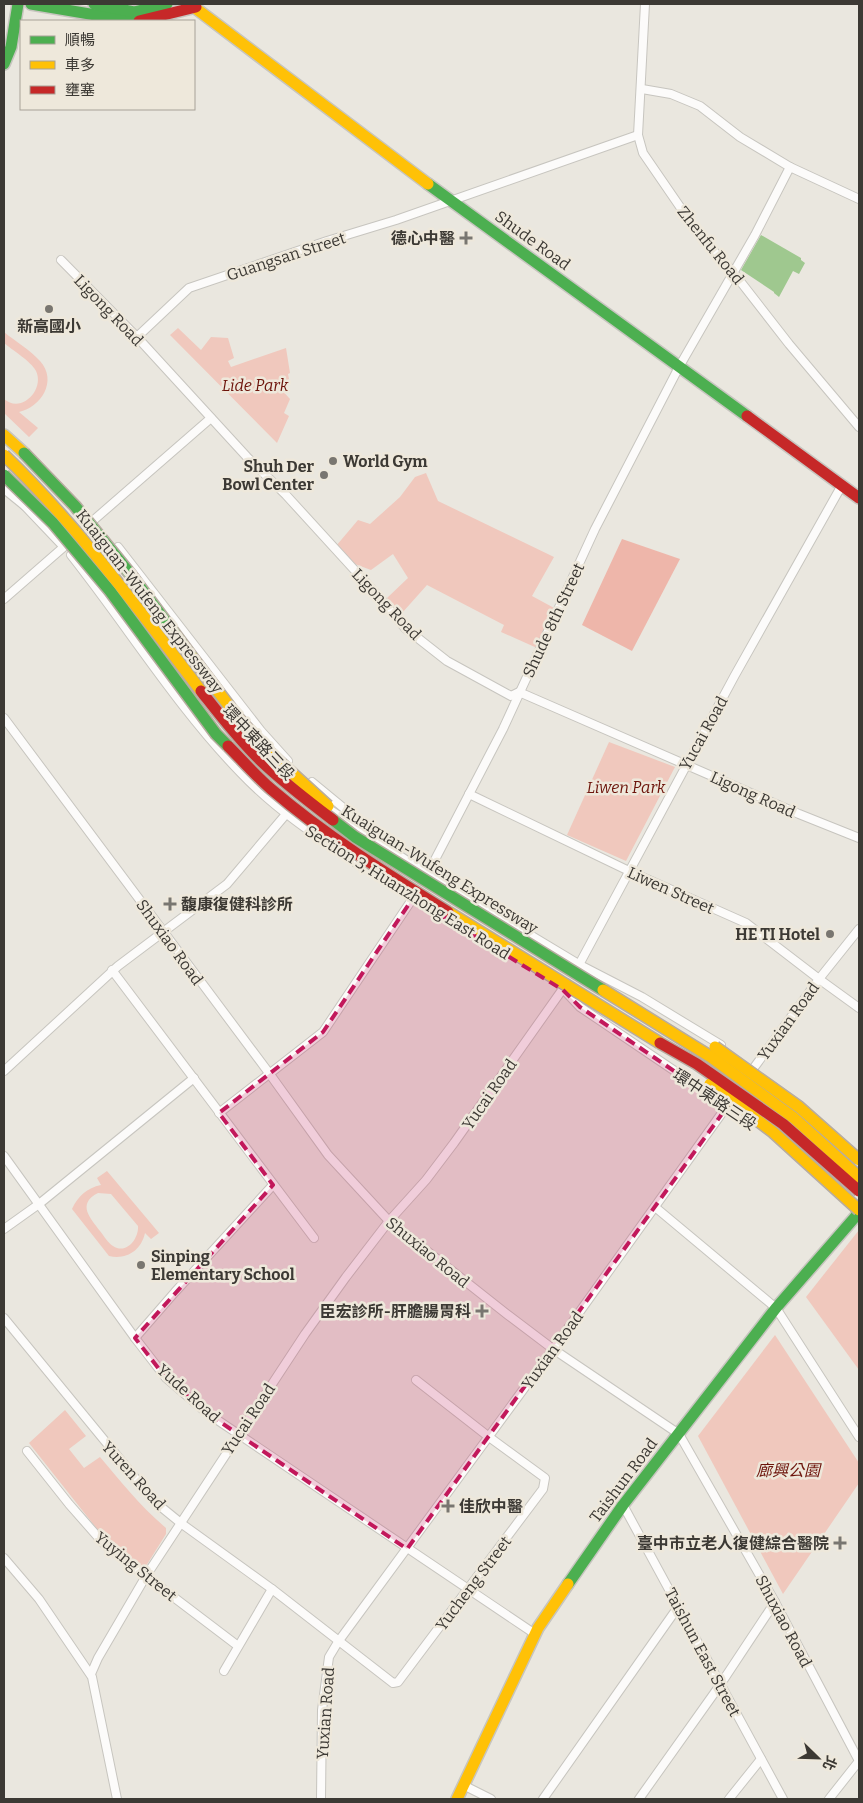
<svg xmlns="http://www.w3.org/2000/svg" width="863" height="1803" font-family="Bitter,'Noto Sans TC',serif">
  <rect width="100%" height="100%" fill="#eae7df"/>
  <g fill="#f0c8bd" fill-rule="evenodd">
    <polygon points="178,328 201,350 211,337 228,338 234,358 228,361 231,367 286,348 290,373 288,374 289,379 280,388 290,399 284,413 289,416 277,443 170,335"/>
    <path d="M4,332C15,341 30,350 40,361C58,381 41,407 19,412L38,428L29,437L4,413V399C21,414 45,390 36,371C31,361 12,350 4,343Z"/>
    <polygon points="426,473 438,501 554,557 532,596 556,609 537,648 501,632 504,625 427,585 402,613 387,598 408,578 393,554 371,570 352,563 336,546 358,520 370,524 400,497 415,477"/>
    <polygon points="609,742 675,767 626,861 567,835"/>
    <path d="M107,1171L159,1233L151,1239L145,1233C141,1251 126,1260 109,1256L72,1209C78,1196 87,1188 101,1185L97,1178ZM98,1193L111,1194L138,1226C139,1238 127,1255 113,1246C108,1243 104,1236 100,1231C91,1219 76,1204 98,1193Z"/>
    <polygon points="859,1230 859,1370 806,1297"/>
    <polygon points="775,1335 859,1463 859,1483 783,1594 698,1436"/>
    <path d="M65,1410L86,1436L69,1449L84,1468L100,1457C121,1482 141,1507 166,1528V1534L146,1566H141L105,1539L29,1443Z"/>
  </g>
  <polygon fill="#eeb6aa" points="622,539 680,559 632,651 582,625"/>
  <polygon fill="#9fc88f" points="761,235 801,258 801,260 805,263 799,274 793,271 779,297 774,293 774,292 741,270"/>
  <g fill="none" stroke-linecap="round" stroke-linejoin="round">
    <defs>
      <g id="street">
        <polyline points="645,4 638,135 643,153 700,236 733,272 789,344 859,427"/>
        <polyline points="642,89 671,94 700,106 740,137 790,167"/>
        <polyline points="61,260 137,337 247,457 286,495 381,599 405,628 447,661 511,696 519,692 799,814 859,838"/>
        <polyline points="137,337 189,288 327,241 396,220 638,135"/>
        <polyline points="4,489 25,506"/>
        <polyline points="23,504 63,546"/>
        <polyline points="88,525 211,418"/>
        <polyline points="118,547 261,731 288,761"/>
        <path d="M71,555C128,627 177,707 241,773C276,810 319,838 361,866"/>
        <polyline points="4,599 66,545"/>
        <polyline points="4,718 269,1073 328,1155 389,1221 508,1315 553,1349 679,1434 775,1602 859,1761"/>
        <polyline points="312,782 374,833"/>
        <polyline points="469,794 629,871 746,923 819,979 859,1008"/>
        <polyline points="332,811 406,860 580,965 642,997 721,1045"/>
        <polyline points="428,873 503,729 595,529 679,367 755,235 790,167 859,199"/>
        <polyline points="112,970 314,1238"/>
        <polyline points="574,974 735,675 842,485"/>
        <polyline points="565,991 580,1007 743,1117"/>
        <polyline points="4,1071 118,966 227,884 287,813"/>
        <polyline points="750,1073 819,979 859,929"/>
        <polyline points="219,1113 323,1032 413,898"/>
        <polyline points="4,1156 135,1338 166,1378 207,1413 535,1634"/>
        <polyline points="655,1207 776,1308 859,1437"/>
        <polyline points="4,1229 39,1204 194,1078"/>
        <polyline points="4,1318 155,1502 182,1524 272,1589 393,1683 398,1682 543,1489 545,1478 489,1437 416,1380"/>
        <polyline points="135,1338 175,1292 273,1185"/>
        <polyline points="27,1451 69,1504 105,1545 238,1646"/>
        <polyline points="623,1505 783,1799"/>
        <polyline points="4,1558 39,1599 92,1677 117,1799"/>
        <polyline points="224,1671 272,1589"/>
        <polyline points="91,1674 98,1658 146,1576 305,1334 346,1277 389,1221 426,1180 454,1143 567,983"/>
        <polyline points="463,1785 491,1799"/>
        <polyline points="321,1799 322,1710 329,1657 338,1642 553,1349 732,1099"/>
        <polyline points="543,1799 678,1607"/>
        <polyline points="639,1799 720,1685 775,1602"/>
        <polyline points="729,1799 761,1759"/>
        <polyline points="829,1799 859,1761"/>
      </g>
      <g id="fast">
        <polyline points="31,4 131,21"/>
        <polyline points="94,4 134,12 167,4"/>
        <polyline points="4,64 11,47 18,4"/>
        <polyline points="428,184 747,416"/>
        <polyline points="568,1584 623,1505 776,1308 856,1216 859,1209"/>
      </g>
      <g id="slow">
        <polyline points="190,4 428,184"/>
        <polyline points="4,435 24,453"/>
        <polyline points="457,1799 538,1628 568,1584"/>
      </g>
      <g id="jam">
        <polyline points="139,21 196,7"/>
        <polyline points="747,416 859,498"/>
      </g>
    </defs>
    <use href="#street" stroke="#c7c5bf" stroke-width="10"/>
    <use href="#fast" stroke="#c7c5bf" stroke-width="14"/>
    <use href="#slow" stroke="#c7c5bf" stroke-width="14"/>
    <use href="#jam" stroke="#c7c5bf" stroke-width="14"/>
    <use href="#street" stroke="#fcfbfa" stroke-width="8"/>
    <use href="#fast" stroke="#4caf50" stroke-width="11"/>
    <use href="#slow" stroke="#ffc107" stroke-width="11"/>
    <use href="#jam" stroke="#c62828" stroke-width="11"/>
    <defs>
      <g id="fast-bridge">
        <polyline points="24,453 75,506 131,575 192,657"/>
        <polyline points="4,475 53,523 110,591 216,734 228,746"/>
        <polyline points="333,820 355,837 603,990"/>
      </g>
      <g id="slow-bridge">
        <path d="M4,455C78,526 139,610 201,691"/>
        <polyline points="192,657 239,719 271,754 328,806"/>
        <polyline points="448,912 660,1043"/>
        <polyline points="603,990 711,1057 794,1118 859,1177"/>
        <polyline points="715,1047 799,1107 859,1160"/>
        <polyline points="710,1084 773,1132 859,1210"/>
      </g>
      <g id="jam-bridge">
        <path d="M201,691C220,715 239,740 261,761C283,782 308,801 333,820"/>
        <path d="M228,746C242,760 256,776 271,789C326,836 387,874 448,912"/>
        <polyline points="660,1043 697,1064 783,1124 859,1191"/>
      </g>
    </defs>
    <use href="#fast-bridge" stroke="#b7aca1" stroke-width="14" stroke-linecap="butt"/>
    <use href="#slow-bridge" stroke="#b7aca1" stroke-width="14" stroke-linecap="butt"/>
    <use href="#jam-bridge" stroke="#b7aca1" stroke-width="14" stroke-linecap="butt"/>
    <use href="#fast-bridge" stroke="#4caf50" stroke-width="11"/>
    <use href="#slow-bridge" stroke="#ffc107" stroke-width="11"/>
    <use href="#jam-bridge" stroke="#c62828" stroke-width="11"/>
  </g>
  <path fill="#c2185b" fill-opacity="0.2" stroke="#c2185b" stroke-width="4" stroke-dasharray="10 6" stroke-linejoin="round" d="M413,898L563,990L580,1007L727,1107L407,1549L207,1413L166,1378L135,1338L273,1185L219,1113L323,1032Z"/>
  <g fill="#797670" stroke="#eee8db" stroke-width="2">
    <path d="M463.5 230.5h5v5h5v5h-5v5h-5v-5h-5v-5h5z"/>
    <circle cx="49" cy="309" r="5"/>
    <circle cx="333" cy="461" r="5"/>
    <circle cx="324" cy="475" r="5"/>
    <path d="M167.5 896.5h5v5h5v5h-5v5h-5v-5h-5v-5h5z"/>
    <circle cx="830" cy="934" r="5"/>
    <circle cx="141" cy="1265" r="5"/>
    <path d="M479.5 1303.5h5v5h5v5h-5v5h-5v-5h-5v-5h5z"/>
    <path d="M445.5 1498.5h5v5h5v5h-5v5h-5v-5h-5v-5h5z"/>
    <path d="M837.5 1535.5h5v5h5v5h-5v5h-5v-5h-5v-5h5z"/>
  </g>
  <g text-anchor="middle" stroke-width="5" stroke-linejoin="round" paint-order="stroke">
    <g font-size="16" font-weight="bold" fill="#3c3934" stroke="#eee8db" text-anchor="end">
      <text x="455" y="244">德心中醫</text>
      <text x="49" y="332" text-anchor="middle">新高國小</text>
      <text x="343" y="467" text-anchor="start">World Gym</text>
      <text x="314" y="472">Shuh Der<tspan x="314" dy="18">Bowl Center</tspan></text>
      <text x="181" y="910" text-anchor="start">馥康復健科診所</text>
      <text x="820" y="940">HE TI Hotel</text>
      <text x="151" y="1262" text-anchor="start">Sinping<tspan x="151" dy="18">Elementary School</tspan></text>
      <text x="471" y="1317">臣宏診所-肝膽腸胃科</text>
      <text x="459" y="1512" text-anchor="start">佳欣中醫</text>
      <text x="829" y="1549">臺中市立老人復健綜合醫院</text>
    </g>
    <g font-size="16" fill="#3c3934" stroke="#eee8db">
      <text transform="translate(533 240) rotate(36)" y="6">Shude Road</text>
      <text transform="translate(711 245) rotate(51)" y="6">Zhenfu Road</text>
      <text transform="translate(286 256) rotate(-18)" y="6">Guangsan Street</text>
      <text transform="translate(109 310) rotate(46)" y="6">Ligong Road</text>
      <text transform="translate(150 601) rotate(52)" y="6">Kuaiguan-Wufeng Expressway</text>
      <text transform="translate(387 604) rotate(46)" y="6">Ligong Road</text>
      <text transform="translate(553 620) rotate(-65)" y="6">Shude 8th Street</text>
      <text transform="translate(703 733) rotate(-61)" y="6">Yucai Road</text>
      <text transform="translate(259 742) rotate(47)" y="6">環中東路三段</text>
      <text transform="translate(753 794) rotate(24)" y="6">Ligong Road</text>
      <text transform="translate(440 869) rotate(32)" y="6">Kuaiguan-Wufeng Expressway</text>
      <text transform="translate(671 890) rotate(24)" y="6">Liwen Street</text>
      <text transform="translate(408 892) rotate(32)" y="6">Section 3, Huanzhong East Road</text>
      <text transform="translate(170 942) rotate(54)" y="6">Shuxiao Road</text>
      <text transform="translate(788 1021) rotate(-54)" y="6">Yuxian Road</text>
      <text transform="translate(489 1094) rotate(-55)" y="6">Yucai Road</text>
      <text transform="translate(715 1099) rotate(34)" y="6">環中東路三段</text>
      <text transform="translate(428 1252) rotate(39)" y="6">Shuxiao Road</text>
      <text transform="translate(552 1350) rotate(-54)" y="6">Yuxian Road</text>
      <text transform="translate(189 1393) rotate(42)" y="6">Yude Road</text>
      <text transform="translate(248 1419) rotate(-56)" y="6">Yucai Road</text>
      <text transform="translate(134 1475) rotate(48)" y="6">Yuren Road</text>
      <text transform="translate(623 1480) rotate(-53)" y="6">Taishun Road</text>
      <text transform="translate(136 1566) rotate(39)" y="6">Yuying Street</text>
      <text transform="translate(473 1583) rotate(-53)" y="6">Yucheng Street</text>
      <text transform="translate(784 1621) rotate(62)" y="6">Shuxiao Road</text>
      <text transform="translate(703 1652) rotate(62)" y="6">Taishun East Street</text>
      <text transform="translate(325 1713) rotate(-86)" y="6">Yuxian Road</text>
    </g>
    <g font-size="16" font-style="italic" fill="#6d140b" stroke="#eee8db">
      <text x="255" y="391">Lide Park</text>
      <text x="626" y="793">Liwen Park</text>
      <text x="788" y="1476">廊興公園</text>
    </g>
  </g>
  <rect width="863" height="1803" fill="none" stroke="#3c3934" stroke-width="10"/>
  <rect x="20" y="20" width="175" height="90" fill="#eee8db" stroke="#a7a298"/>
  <rect x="30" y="36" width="25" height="8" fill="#4caf50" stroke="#a7a298"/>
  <text x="65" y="45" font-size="15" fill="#3c3934">順暢</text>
  <rect x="30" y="61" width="25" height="8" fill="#ffc107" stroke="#a7a298"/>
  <text x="65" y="70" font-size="15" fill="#3c3934">車多</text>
  <rect x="30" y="86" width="25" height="8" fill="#c62828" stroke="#a7a298"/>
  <text x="65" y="95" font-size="15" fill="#3c3934">壅塞</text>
  <g transform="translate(818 1758) rotate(113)" stroke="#eee8db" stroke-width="4" paint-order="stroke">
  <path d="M0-4L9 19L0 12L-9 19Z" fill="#3c3934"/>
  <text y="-8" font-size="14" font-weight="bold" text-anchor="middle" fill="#3c3934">北</text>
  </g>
</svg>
